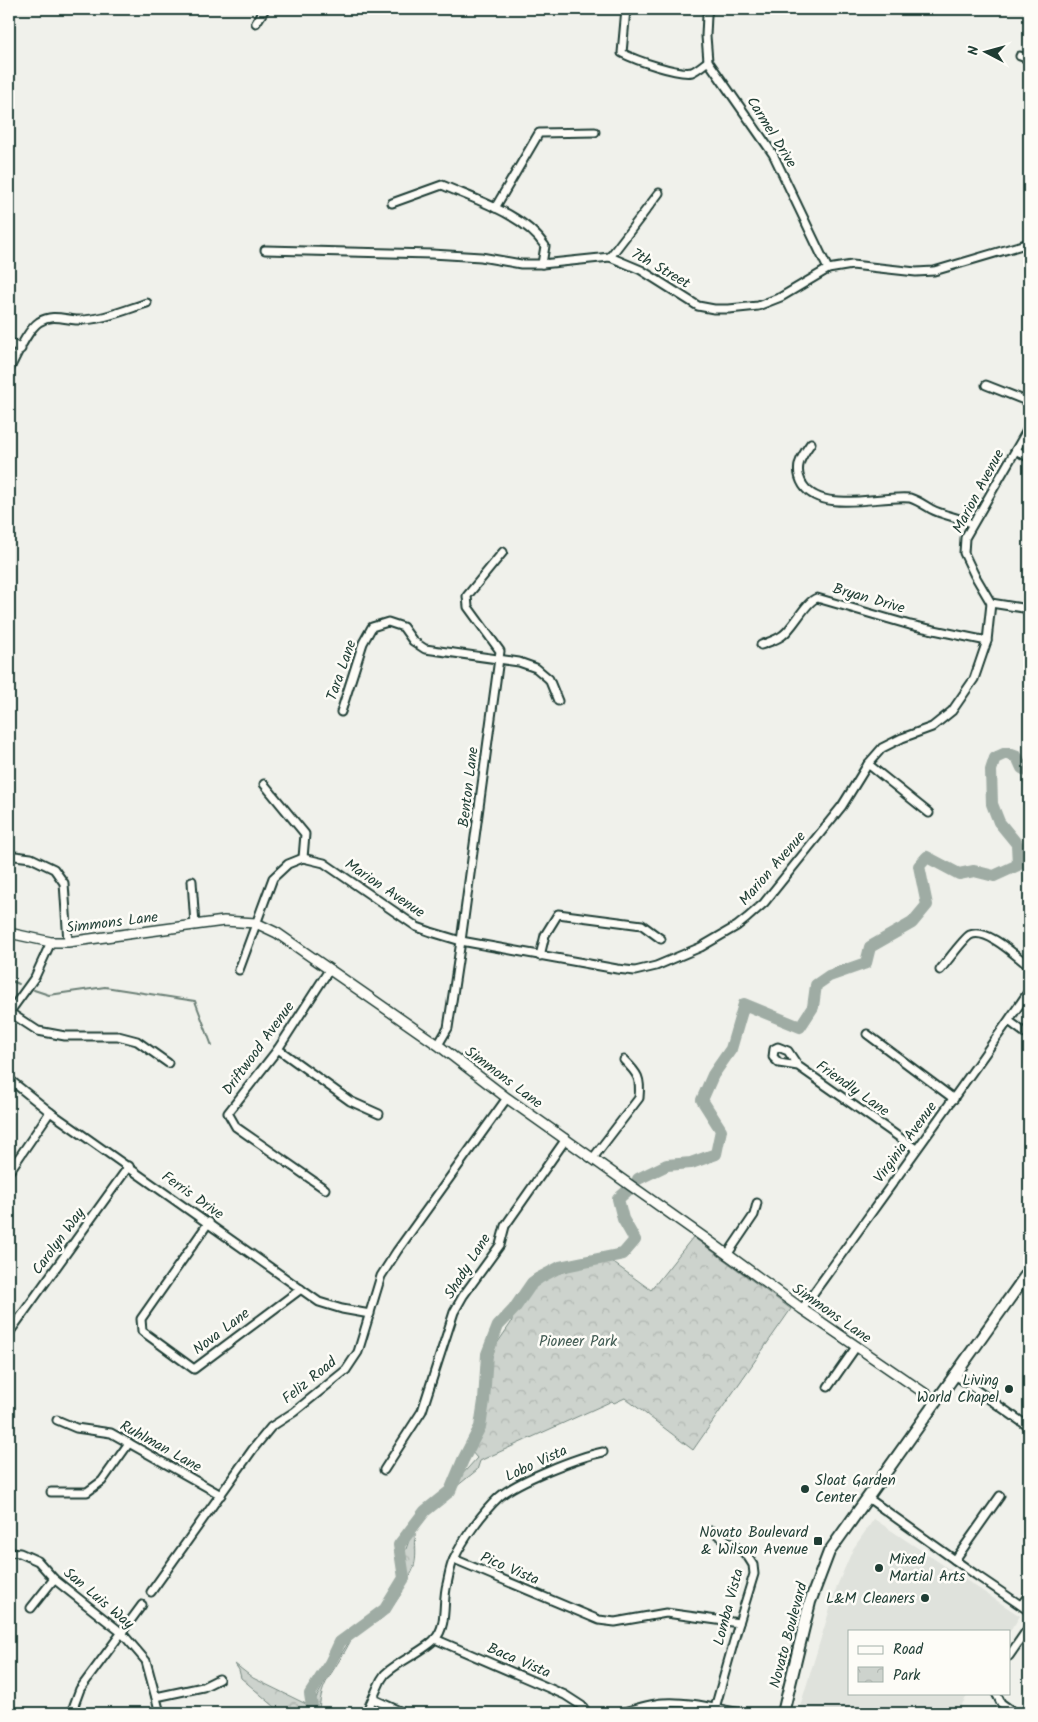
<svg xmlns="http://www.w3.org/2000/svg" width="1038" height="1722" font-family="Kalam,sans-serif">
  <defs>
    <pattern id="park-crowns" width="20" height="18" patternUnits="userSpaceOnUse" patternTransform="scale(1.25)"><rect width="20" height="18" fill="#cdd3cd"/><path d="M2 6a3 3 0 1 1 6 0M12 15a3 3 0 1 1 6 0" fill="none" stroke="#b0b6b1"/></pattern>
  </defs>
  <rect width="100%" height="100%" fill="#f0f1eb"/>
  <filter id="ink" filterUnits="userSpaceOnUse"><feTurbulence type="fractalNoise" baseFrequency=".02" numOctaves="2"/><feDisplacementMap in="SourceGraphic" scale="10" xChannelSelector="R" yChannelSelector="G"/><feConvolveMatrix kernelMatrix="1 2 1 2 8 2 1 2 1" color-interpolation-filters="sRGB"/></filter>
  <g filter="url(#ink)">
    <polygon fill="#dfe2dc" points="874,1519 1020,1616 1009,1633 1009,1631 849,1631 849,1693 969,1693 959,1709 950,1713 798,1713 837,1586 853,1549"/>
    <g fill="url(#park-crowns)" stroke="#768880">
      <path d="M693,1237L791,1309L693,1450L625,1398L614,1403L612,1401L484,1459L480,1461L477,1470L441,1499L415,1530C415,1546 419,1565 408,1578L399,1569L413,1529L477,1458L471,1451L474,1442L487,1371L496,1345L511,1323L519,1297L539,1278L568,1271L583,1258L604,1256L651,1290Z"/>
      <path d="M403,1591C396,1601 390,1612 381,1619C374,1624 366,1626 360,1630C351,1637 348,1647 342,1656C329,1678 320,1686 319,1713H282L241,1678L239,1670L235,1664L253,1678L306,1704H313C330,1672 346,1642 370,1614L374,1616Z"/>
    </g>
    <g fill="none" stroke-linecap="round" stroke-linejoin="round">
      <g stroke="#6c8077" stroke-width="2">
        <polyline points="9,980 19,984"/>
        <polyline points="34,990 49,995 105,987 195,1001 212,1046"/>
      </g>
      <g stroke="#9faca4" stroke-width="12">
        <polyline points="638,1179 667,1165 691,1163 716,1154 721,1130 702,1100 713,1075 731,1049 744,1004 800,1027 813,1007 816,985 829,976 866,963 870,947 912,923 927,905 919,866 927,857 959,874 974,871 994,876 1018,865 1017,844 999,822 992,804 991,770 995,758 1006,753 1017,757 1022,768 1029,772"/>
        <polyline points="313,1713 310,1694 330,1663 340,1642 385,1609 404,1578 399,1545 425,1511 450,1491 463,1460 480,1427 484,1401 487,1354 498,1326 514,1309 532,1283 539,1278 560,1267 623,1254 635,1240 623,1219 618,1199 627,1191"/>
      </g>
      <defs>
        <g id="minor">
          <path d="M626,9L622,53C635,60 678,75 692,72C697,70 704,64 708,61"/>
          <polyline points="709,9 707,15 706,36 708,61 773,154 828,269"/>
          <polyline points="256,23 265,9"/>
          <polyline points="1020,56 1029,59"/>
          <path d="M392,203L442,185C476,200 524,214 545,246L542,264"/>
          <polyline points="495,208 539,133 595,132"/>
          <polyline points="265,250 432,254 481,257 521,264 542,264 610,257 641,270 698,306 714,309 729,309 758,306 781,297 828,269 852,265 916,272 934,271 1029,243"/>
          <polyline points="610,257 659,193"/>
          <polyline points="9,342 21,349"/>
          <path d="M9,370C16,357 27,330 39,322C52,314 63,319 76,320C100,321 125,310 147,303"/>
          <polyline points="986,385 1029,402"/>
          <path d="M811,443C801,457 793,468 803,485C822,514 880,495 910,498C919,501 924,505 931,509C944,516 959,517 972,524"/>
          <polyline points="1016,450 1029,458"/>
          <polyline points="991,603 1029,609"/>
          <path d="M761,645C768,642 777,640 783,635C794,627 806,601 817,598L910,625L987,641"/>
          <polyline points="341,712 363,643 372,627 388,622 403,627 413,641 425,649 519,662 536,668 549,679 558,701"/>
          <polyline points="868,764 929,813"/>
          <polyline points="264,784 305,834 303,858"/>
          <polyline points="15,856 31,858 54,869 64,883 68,942"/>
          <polyline points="192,881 195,925"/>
          <polyline points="540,956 545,935 558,914 642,925 661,939"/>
          <polyline points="239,970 273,878 288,864 303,858 324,863 417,927 431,932 461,941 617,969 635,971 656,966 701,947 737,926 747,918 764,903 842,806 868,764 882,748 902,738 932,727 952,711 974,679 987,641 991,603 974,574 964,553 965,538 1029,427"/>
          <path d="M940,970C946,963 964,938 970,935C987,927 1016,956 1029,966"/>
          <polyline points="9,1012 38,1031 65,1036 118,1036 137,1041 168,1063"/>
          <polyline points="9,1013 35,977 51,942"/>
          <polyline points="1009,1021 1029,1036"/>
          <polyline points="867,1034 954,1099"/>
          <polyline points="438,1045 448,1028 461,941 500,651 468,607 467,596 503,552"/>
          <polyline points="278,1049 350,1101 379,1114"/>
          <polyline points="798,1066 779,1063 773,1057 774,1049 778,1047 788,1051 798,1066 916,1149"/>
          <polyline points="9,1079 50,1112 319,1302 342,1309 370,1314"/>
          <path d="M593,1158L639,1098C641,1078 638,1074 624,1060"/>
          <polyline points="9,1172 50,1112"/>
          <polyline points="325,1189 236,1127 228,1113 278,1049 329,970"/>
          <polyline points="209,1222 141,1319 142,1331 194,1369 301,1289"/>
          <polyline points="727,1255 754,1215 757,1203"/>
          <path d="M802,1309C878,1203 955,1098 1029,991"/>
          <polyline points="9,1333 129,1166"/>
          <polyline points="955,1375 1029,1427"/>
          <polyline points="828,1387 856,1347"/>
          <polyline points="57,1420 76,1428 111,1433 221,1495"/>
          <polyline points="384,1470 422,1411 454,1312 463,1296 500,1245 505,1226 566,1139"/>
          <polyline points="51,1492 87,1492 102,1481 129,1443"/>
          <polyline points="868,1498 976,1575 1029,1611"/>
          <polyline points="712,1531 741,1550 748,1557 753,1565 754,1574 739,1623 715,1708"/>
          <polyline points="9,1552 20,1553 38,1561 54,1579 122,1633 146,1661 160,1713"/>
          <polyline points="454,1559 599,1620 615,1622 666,1613 739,1623"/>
          <polyline points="955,1560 1000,1496"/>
          <polyline points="151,1592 253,1449 271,1427 294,1412 346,1370 358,1352 381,1276 397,1251 507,1098"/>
          <polyline points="1021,1605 1029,1595"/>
          <polyline points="31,1608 54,1579"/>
          <polyline points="435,1639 565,1695 582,1706 587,1713"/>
          <polyline points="1009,1656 1029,1627"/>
          <polyline points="996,1693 1001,1703 1015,1713"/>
          <polyline points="156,1697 203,1687 219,1679"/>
          <polyline points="373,1699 404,1713"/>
          <polyline points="73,1713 73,1708 80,1689 142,1605"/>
          <path d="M366,1713L381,1680L385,1674C399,1661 424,1651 435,1639C448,1625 442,1601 447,1584C449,1576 450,1566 454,1559C463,1539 483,1512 499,1497C517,1481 578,1457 603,1452"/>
          <path d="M621,1713C634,1709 649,1704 663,1703C689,1701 717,1709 742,1713"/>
        </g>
        <polyline id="tertiary" points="9,933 51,942 68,942 224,921 256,923 277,933 438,1045 507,1098 709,1241 802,1309 936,1401"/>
        <polyline id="secondary" points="783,1713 810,1602 829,1552 1029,1271"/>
      </defs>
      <use href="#minor" stroke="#1f3d34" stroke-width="11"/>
      <use href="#tertiary" stroke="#1f3d34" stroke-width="12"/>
      <use href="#secondary" stroke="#1f3d34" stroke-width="14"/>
      <use href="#minor" stroke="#fdfcf7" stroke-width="7"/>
      <use href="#tertiary" stroke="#fdfcf7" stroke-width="9"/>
      <use href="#secondary" stroke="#fdfcf7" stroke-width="10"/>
    </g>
  </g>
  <g fill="#1f3d34" stroke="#fdfcf7" stroke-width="2">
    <circle cx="1009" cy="1389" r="5"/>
    <circle cx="805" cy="1489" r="5"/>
    <rect x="813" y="1536" width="10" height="10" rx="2.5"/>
    <circle cx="879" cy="1568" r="5"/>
    <circle cx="925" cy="1598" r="5"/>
  </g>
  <g text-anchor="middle" stroke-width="5" stroke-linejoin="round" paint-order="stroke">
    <g font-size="15" fill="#1f3d34" stroke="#fdfcf7">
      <text transform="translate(772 132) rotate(58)" y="5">Carmel Drive</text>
      <text transform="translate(661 268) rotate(30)" y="5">7th Street</text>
      <text transform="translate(978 491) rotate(-62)" y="5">Marion Avenue</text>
      <text transform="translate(869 598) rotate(16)" y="5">Bryan Drive</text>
      <text transform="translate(341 670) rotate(-71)" y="5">Tara Lane</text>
      <text transform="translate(468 787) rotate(-83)" y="5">Benton Lane</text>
      <text transform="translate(772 868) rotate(-49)" y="5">Marion Avenue</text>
      <text transform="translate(385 888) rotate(34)" y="5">Marion Avenue</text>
      <text transform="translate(112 922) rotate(-7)" y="5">Simmons Lane</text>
      <text transform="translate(258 1048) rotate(-54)" y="5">Driftwood Avenue</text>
      <text transform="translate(504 1077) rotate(37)" y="5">Simmons Lane</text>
      <text transform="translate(853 1088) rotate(35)" y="5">Friendly Lane</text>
      <text transform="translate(905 1142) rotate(-54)" y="5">Virginia Avenue</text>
      <text transform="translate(193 1195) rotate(35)" y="5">Ferris Drive</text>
      <text transform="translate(58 1241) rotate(-54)" y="5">Carolyn Way</text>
      <text transform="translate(467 1266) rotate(-58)" y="5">Shady Lane</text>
      <text transform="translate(832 1313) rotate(35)" y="5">Simmons Lane</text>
      <text transform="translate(221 1331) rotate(-37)" y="5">Nova Lane</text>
      <text transform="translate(309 1380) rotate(-39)" y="5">Feliz Road</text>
      <text transform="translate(161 1446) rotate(29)" y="5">Ruhlman Lane</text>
      <text transform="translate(536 1463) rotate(-25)" y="5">Lobo Vista</text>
      <text transform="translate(510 1568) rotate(23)" y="5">Pico Vista</text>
      <text transform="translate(99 1598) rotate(40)" y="5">San Luis Way</text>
      <text transform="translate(728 1607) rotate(-75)" y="5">Lomba Vista</text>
      <text transform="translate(788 1635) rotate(-75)" y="5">Novato Boulevard</text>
      <text transform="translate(519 1660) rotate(23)" y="5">Baca Vista</text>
    </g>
    <g font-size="15" fill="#425b53" stroke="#fdfcf7">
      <text x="578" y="1346">Pioneer Park</text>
    </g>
    <g font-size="15" fill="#1f3d34" stroke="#fdfcf7" text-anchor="end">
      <text x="999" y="1385">Living<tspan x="999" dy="17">World Chapel</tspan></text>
      <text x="815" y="1485" text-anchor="start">Sloat Garden<tspan x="815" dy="17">Center</tspan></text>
      <text x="808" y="1537">Novato Boulevard<tspan x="808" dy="17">&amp; Wilson Avenue</tspan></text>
      <text x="889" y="1564" text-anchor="start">Mixed<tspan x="889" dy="17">Martial Arts</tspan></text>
      <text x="915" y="1603">L&amp;M Cleaners</text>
    </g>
  </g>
  <rect width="1038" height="1722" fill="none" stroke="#fdfcf7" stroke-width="30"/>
  <rect x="15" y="15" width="1008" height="1692" fill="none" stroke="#1f3d34" stroke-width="2" filter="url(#ink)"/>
  <rect x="848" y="1630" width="162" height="65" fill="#fdfcf7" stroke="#a4b0a9"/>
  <rect x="858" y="1646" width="25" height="8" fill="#fdfcf7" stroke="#a4b0a9"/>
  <text x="893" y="1654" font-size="15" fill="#1f3d34">Road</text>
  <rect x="858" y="1667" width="25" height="15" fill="url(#park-crowns)" stroke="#a4b0a9"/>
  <text x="893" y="1680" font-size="15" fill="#1f3d34">Park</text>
  <g transform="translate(986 52) rotate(276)" stroke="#fdfcf7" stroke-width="4" paint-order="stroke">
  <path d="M0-4L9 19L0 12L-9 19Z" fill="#1f3d34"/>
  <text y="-8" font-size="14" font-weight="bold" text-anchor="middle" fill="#1f3d34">N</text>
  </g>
</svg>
